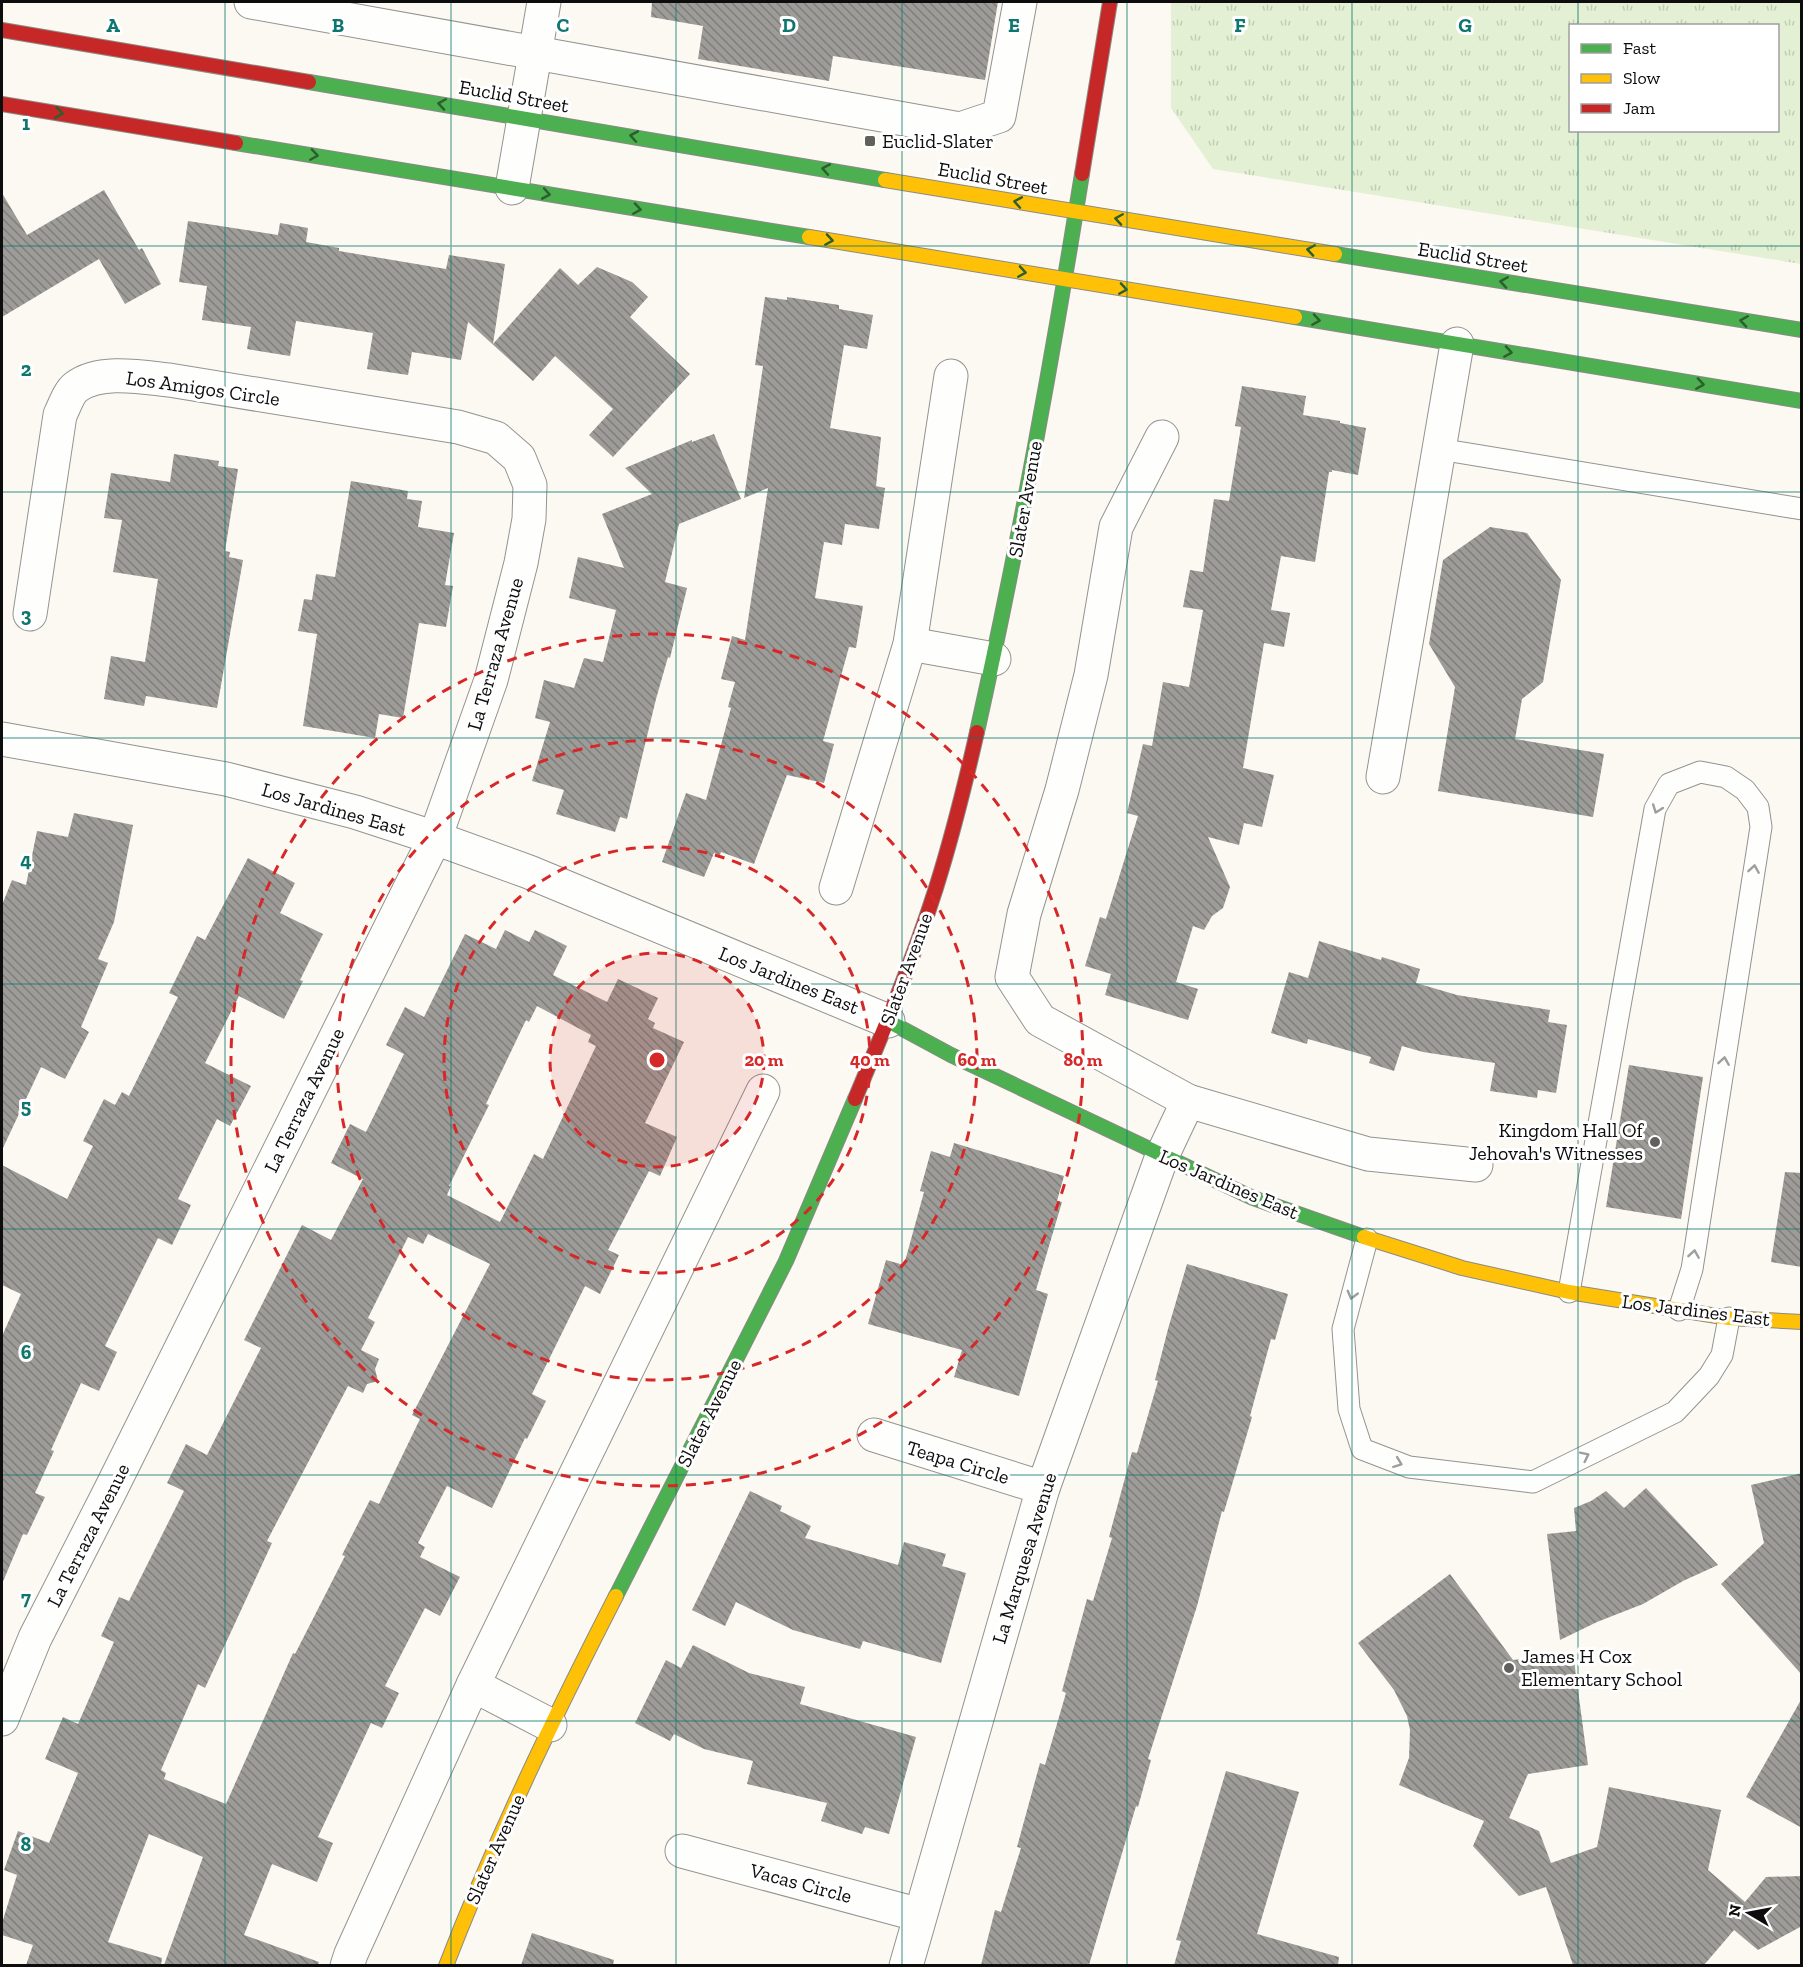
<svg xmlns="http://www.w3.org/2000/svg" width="1803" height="1967" font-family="'Zilla Slab',serif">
  <defs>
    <pattern id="grass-tufts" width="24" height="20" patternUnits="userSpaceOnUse" patternTransform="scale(1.5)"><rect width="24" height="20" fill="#e3f0d3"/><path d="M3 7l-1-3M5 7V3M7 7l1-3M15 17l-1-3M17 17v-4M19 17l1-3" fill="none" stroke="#c2cdb4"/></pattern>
    <pattern id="building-back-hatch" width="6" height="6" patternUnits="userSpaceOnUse" patternTransform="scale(1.5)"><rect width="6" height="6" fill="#9e9c98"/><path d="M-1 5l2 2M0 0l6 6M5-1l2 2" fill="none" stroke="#7f7e7a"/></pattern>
  </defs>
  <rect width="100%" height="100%" fill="#fbf9f2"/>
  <path fill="url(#grass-tufts)" fill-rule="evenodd" d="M1171,2H1801V264L1213,169L1171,108ZM1570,26H1778V130H1570Z"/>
  <g fill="url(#building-back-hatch)" fill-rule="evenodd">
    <polygon points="652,2 998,2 985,80 833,56 829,81 698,59 703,26 651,17"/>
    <polygon points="104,190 139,250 142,248 161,284 125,304 99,259 2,317 2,193 27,235"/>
    <polygon points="188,221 278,235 280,223 308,228 306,242 339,248 339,251 446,269 449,255 505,264 493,344 560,268 578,285 597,267 632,282 648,297 630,317 690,374 613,457 589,435 613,409 555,356 533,381 468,322 461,360 412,352 408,375 367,369 373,333 296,321 290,356 247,349 251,327 202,320 207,286 179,282"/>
    <polygon points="765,297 787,300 787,297 839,305 839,309 873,315 867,349 844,345 830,428 881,437 876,486 885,488 879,529 845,524 842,545 824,542 815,598 863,606 856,648 849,647 823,741 834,744 824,783 787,775 754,864 721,852 720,855 714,853 704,877 662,862 686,793 706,800 731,708 728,707 735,682 721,679 732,636 745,640 768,488 744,498 763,366 755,365"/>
    <polygon points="1242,386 1306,396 1303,415 1340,421 1340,423 1366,428 1358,475 1332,470 1332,472 1329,472 1315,562 1281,556 1271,610 1290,613 1284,647 1264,643 1243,768 1274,775 1262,827 1244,823 1239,845 1208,837 1230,887 1223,908 1212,916 1204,930 1193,926 1176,982 1198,989 1188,1020 1105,995 1111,974 1085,966 1100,917 1106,919 1138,816 1127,813 1143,744 1152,746 1163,682 1189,687 1203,610 1183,607 1190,570 1203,572 1214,499 1229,501 1241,427 1235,426"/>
    <polygon points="714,434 741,499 679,524 665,582 687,588 670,658 668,657 656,699 627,819 620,817 615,832 556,814 564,790 532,781 550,722 535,718 544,680 574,688 584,658 603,662 616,610 569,598 578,557 624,568 602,514 652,494 625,468 692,440 692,442"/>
    <polygon points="174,454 219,461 218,466 238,469 225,551 230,552 229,557 243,560 217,708 146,696 144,706 104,699 111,656 145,662 158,579 113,572 122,520 104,518 111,473 170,482"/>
    <polygon points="351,481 408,491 407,499 422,501 418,527 454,533 445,585 453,586 446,627 419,623 403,718 379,714 375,738 303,726 317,634 298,631 304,599 312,600 316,574 335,577"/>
    <polygon points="1490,527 1527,533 1561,580 1543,682 1522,699 1515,739 1604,754 1593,817 1438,791 1455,687 1429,644 1443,560"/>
    <polygon points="74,813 133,825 114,922 98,959 108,963 81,1027 89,1032 65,1079 41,1067 2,1150 2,905 12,880 26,885 37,831 68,837"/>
    <polygon points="248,858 295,883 280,913 323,934 300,980 303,981 284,1019 239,996 205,1063 251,1086 230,1126 217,1119 178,1199 191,1205 172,1245 158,1238 105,1346 117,1352 99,1391 81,1383 51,1450 54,1451 35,1493 45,1497 27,1535 23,1534 2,1584 2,1336 21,1294 2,1285 2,1165 67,1199 93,1146 83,1141 104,1099 115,1105 122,1092 129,1096 178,997 169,993 197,936 205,940"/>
    <path d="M505,930L529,942L535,930L567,946L553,975L607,1002L618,979L658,998L648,1019L655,1023L653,1028L684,1042L645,1123L677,1137L660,1176L649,1171L608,1250L619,1255L600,1294L585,1286L532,1394L546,1401L527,1439L525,1438L492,1508L447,1486L418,1543L425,1547L420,1557L460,1577L440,1616L425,1608L385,1686L399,1693L382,1728L371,1723L318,1837L333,1843L317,1882L272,1864L244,1935L319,1962L318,1965H164L203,1857L149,1834L108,1942L162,1958L161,1965H26L33,1945L2,1935V1923L17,1875L4,1870L18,1831L49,1843L78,1773L45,1759L63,1717L78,1724L114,1642L101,1636L119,1597L129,1601L184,1491L167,1483L186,1444L207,1455L261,1348L244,1340L302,1225L331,1240L363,1179L331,1163L350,1124L366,1132L404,1054L386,1045L405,1007L424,1017L465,934L496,949ZM537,1006L591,1035L588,1042L596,1046L543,1159L534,1154L500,1222L447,1195L451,1186H449L489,1105L486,1104L526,1020L529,1022ZM428,1234L490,1264L412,1415L420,1419L379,1504L370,1500L342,1555L345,1556L295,1654L293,1653L226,1804L164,1779L166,1773L161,1770L198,1684L205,1688L272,1543L267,1541L348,1386L363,1393L367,1384L378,1381L375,1369L379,1359L361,1350L375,1322L368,1318L408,1237L423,1244Z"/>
    <polygon points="1319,941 1381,960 1382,957 1420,969 1416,983 1457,995 1550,1010 1548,1022 1567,1025 1556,1093 1538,1090 1537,1098 1490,1091 1495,1063 1423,1052 1402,1046 1394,1071 1369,1063 1371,1057 1308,1039 1307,1044 1271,1033 1289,972 1308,978"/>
    <polygon points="1629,1065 1703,1077 1681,1219 1606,1207"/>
    <polygon points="954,1143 1064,1176 1057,1201 1062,1202 1036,1290 1048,1294 1019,1396 954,1377 962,1350 868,1324 886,1260 904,1265 924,1192 920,1191 931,1151 950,1157"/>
    <polygon points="1785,1172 1802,1173 1802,1267 1771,1262"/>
    <polygon points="1187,1264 1288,1294 1275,1340 1271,1339 1250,1416 1252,1417 1224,1512 1222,1511 1197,1606 1148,1759 1151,1760 1138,1807 1136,1806 1089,1965 981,1965 995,1910 1001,1912 1021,1848 1017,1847 1040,1763 1045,1765 1066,1693 1062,1691 1087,1599 1093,1601 1112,1538 1109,1537 1132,1452 1137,1453 1158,1381 1155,1380 1168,1329"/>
    <polygon points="1802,1473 1802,1675 1721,1584 1764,1543 1751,1485"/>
    <polygon points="1646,1488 1718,1565 1683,1581 1643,1604 1597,1622 1560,1640 1547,1534 1576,1531 1574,1508 1591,1501 1606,1491 1624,1508"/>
    <polygon points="750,1491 782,1506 780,1511 811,1526 805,1538 898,1565 904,1542 946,1554 942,1566 966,1573 941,1663 863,1641 860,1649 793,1630 736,1602 725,1626 692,1610"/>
    <polygon points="1450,1574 1513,1660 1573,1653 1588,1765 1528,1774 1509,1818 1539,1831 1551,1863 1597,1847 1609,1787 1721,1810 1708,1870 1745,1902 1766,1877 1802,1876 1802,1926 1758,1950 1734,1930 1704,1965 1573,1965 1546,1887 1519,1896 1473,1846 1484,1821 1399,1785 1409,1758 1410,1730 1407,1716 1394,1690 1358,1643"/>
    <polygon points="693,1645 749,1673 805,1687 800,1704 916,1737 889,1834 865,1827 862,1834 821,1821 827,1803 747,1784 753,1761 704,1749 674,1734 670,1741 635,1723 666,1660 681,1668"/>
    <polygon points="1802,1698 1802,1828 1746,1797"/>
    <polygon points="1226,1771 1299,1792 1257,1934 1339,1957 1338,1965 1174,1965 1181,1941 1176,1940"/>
    <polygon points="532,1933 614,1960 613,1965 521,1965"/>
  </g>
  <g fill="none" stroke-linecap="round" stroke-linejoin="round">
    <defs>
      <g id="lane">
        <polyline points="1439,449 1802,509"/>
        <polyline points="1367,1239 1343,1329 1349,1409 1362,1449 1409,1467 1533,1482 1675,1412 1709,1376 1722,1355 1729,1318"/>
        <polyline points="1569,1292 1655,809 1669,784 1700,772 1726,777 1745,790 1758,807 1761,827 1692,1269 1679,1310"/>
      </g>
      <g id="street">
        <polyline points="251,2 960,129 999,116 1020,2"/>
        <polyline points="512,188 544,2"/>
        <polyline points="1162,437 1116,527 1091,675 1062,790 1024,914 1012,977 1040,1020 1188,1101"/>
        <polyline points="910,644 994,659"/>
        <polyline points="2,739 226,779 355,812 435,838 529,872 888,1021"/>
        <polyline points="1383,777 1457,344"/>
        <polyline points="836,888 910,644 951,376"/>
        <polyline points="874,1435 1043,1488"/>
        <polyline points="473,1685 550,1725"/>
        <path d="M2,1719L35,1638L110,1491L435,838L491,680L521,563L529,519L530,485L519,458L496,438L458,427L169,380C142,377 99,369 76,387C69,392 64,407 60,415L30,614"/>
        <polyline points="682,1851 920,1915"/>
        <polyline points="347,1966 351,1954 473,1685 763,1091"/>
        <polyline points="906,1966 1043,1488 1162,1156 1188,1101 1368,1154 1476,1165"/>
      </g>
      <g id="fast">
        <polyline points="309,82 885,180"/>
        <polyline points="236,143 809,237"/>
        <polyline points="1335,254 1802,330"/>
        <polyline points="1295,317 1802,401"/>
        <path d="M977,732C1018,548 1052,361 1082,174"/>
        <polyline points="888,1021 951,1055 1253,1198 1364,1237"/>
        <polyline points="616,1596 786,1261 855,1099"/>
      </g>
      <g id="slow">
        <polyline points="885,180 1335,254"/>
        <polyline points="809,237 1295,317"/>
        <polyline points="1364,1237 1462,1268 1569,1292 1729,1318 1802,1322"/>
        <path d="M446,1966C495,1839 554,1717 616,1596"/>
      </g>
      <g id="jam">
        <polyline points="2,30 309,82"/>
        <polyline points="2,104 236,143"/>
        <polyline points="1082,174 1110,2"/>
        <path d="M855,1099C884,1030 913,960 936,888C952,837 965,785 977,732"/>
      </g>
    </defs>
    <use href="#lane" stroke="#949390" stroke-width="23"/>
    <use href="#street" stroke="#949390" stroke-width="35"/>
    <use href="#fast" stroke="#8b8a87" stroke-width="16"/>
    <use href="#slow" stroke="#8b8a87" stroke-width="16"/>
    <use href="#jam" stroke="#8b8a87" stroke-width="16"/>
    <use href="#lane" stroke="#fefefd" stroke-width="21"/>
    <use href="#street" stroke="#fefefd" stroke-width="33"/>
    <use href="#fast" stroke="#4caf50" stroke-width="14"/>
    <use href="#slow" stroke="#ffc107" stroke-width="14"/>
    <use href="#jam" stroke="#c62828" stroke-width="14"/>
  </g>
  <defs><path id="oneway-chevron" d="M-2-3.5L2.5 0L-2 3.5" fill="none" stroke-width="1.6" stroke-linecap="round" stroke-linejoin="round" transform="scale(1.5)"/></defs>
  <g stroke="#2c5e2e">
    <use href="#oneway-chevron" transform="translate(442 104) rotate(-171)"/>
    <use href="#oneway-chevron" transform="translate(59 113) rotate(9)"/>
    <use href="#oneway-chevron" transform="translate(634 136) rotate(-170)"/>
    <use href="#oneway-chevron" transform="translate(314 155) rotate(9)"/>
    <use href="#oneway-chevron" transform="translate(826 169) rotate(-170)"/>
    <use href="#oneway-chevron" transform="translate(546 194) rotate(10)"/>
    <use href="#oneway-chevron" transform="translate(1018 202) rotate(-170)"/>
    <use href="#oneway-chevron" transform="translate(637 209) rotate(9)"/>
    <use href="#oneway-chevron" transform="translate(1119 219) rotate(-171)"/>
    <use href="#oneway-chevron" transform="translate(829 240) rotate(9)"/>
    <use href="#oneway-chevron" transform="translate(1311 250) rotate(-171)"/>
    <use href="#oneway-chevron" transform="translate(1022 272) rotate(9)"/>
    <use href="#oneway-chevron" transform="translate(1504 282) rotate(-171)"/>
    <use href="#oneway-chevron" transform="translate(1123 289) rotate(9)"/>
    <use href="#oneway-chevron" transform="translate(1316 320) rotate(9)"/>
    <use href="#oneway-chevron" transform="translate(1744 321) rotate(-171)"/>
    <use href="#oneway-chevron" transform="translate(1508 352) rotate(9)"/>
    <use href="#oneway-chevron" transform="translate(1700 384) rotate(9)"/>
  </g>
  <g stroke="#9e9e9d">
    <use href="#oneway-chevron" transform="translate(1657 809) rotate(110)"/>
    <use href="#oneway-chevron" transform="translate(1754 869) rotate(-81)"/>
    <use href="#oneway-chevron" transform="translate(1724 1061) rotate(-81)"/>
    <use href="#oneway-chevron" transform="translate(1694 1254) rotate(-81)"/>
    <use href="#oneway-chevron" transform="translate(1352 1295) rotate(105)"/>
    <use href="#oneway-chevron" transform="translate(1585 1456) rotate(-26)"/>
    <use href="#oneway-chevron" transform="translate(1398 1463) rotate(21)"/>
  </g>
  <path fill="none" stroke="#0f766e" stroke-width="1.5" stroke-opacity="0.55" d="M225,2V1966M451,2V1966M676,2V1966M902,2V1966M1127,2V1966M1352,2V1966M1578,2V26M1578,130V1966M2,246H1802M2,492H1802M2,738H1802M2,984H1802M2,1229H1802M2,1475H1802M2,1721H1802"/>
  <circle cx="657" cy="1060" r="107" fill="#d62828" fill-opacity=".12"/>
  <g fill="none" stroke="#d62828" stroke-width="3" stroke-dasharray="10 8">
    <circle cx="657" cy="1060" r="107"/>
    <circle cx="657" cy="1060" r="213"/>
    <circle cx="657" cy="1060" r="320"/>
    <circle cx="657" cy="1060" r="426"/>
  </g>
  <g fill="#60605d" stroke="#fff" stroke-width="2">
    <rect x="864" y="135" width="12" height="12" rx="3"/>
    <circle cx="1655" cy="1142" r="6"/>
    <circle cx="1509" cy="1668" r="6"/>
  </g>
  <g text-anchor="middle" stroke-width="6" stroke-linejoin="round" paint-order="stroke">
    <g font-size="20" fill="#0d0d0d" stroke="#fff">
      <text transform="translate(514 96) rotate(10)" y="7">Euclid Street</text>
      <text transform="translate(993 178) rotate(10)" y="7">Euclid Street</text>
      <text transform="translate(1473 257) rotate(9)" y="7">Euclid Street</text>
      <text transform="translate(203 388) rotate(8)" y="7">Los Amigos Circle</text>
      <text transform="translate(1025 499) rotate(-80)" y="7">Slater Avenue</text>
      <text transform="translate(495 654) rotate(-74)" y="7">La Terraza Avenue</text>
      <text transform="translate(334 809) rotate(16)" y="7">Los Jardines East</text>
      <text transform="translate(906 969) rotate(-70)" y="7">Slater Avenue</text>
      <text transform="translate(789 980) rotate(22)" y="7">Los Jardines East</text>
      <text transform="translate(304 1100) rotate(-64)" y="7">La Terraza Avenue</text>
      <text transform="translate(1229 1184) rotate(23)" y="7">Los Jardines East</text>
      <text transform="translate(1696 1310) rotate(7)" y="7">Los Jardines East</text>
      <text transform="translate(709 1413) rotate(-63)" y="7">Slater Avenue</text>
      <text transform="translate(958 1462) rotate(17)" y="7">Teapa Circle</text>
      <text transform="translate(88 1535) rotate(-63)" y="7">La Terraza Avenue</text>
      <text transform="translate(1024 1558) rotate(-73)" y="7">La Marquesa Avenue</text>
      <text transform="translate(495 1849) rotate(-66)" y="7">Slater Avenue</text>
      <text transform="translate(801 1883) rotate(15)" y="7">Vacas Circle</text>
    </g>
    <g font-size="20" fill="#0d0d0d" stroke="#fff" text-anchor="start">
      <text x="882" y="148">Euclid-Slater</text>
      <text x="1643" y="1137" text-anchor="end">Kingdom Hall Of<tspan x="1643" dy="23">Jehovah's Witnesses</tspan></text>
      <text x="1521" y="1663">James H Cox<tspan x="1521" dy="23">Elementary School</tspan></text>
    </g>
  </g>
  <g font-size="20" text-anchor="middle" font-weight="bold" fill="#0f766e" stroke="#fff" stroke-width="6" stroke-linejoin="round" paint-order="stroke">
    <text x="113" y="32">A</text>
    <text x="338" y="32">B</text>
    <text x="563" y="32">C</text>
    <text x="789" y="32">D</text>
    <text x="1014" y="32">E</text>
    <text x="1240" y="32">F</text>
    <text x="1465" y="32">G</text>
    <text x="26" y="130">1</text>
    <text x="26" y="376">2</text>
    <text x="26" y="622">3</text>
    <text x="26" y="867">4</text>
    <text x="26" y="1113">5</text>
    <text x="26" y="1359">6</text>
    <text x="26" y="1605">7</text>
    <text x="26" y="1851">8</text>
  </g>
  <circle cx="657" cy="1060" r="9" fill="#d62828" stroke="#fff" stroke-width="3"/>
  <g font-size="18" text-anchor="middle" font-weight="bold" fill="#d62828" stroke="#fff" stroke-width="6" stroke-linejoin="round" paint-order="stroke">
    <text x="764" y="1066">20 m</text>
    <text x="870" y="1066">40 m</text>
    <text x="977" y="1066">60 m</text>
    <text x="1083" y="1066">80 m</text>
  </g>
  <rect width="1803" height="1967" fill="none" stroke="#0d0d0d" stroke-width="6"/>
  <rect x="1569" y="24" width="210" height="108" fill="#ffffff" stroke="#9e9e9e" stroke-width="1.5"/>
  <rect x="1581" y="44" width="30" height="9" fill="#4caf50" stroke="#9e9e9e" stroke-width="1.5"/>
  <text x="1623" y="54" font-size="18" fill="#0d0d0d">Fast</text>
  <rect x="1581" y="74" width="30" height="9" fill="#ffc107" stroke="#9e9e9e" stroke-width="1.5"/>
  <text x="1623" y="84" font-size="18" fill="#0d0d0d">Slow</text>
  <rect x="1581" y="104" width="30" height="9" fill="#c62828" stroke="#9e9e9e" stroke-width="1.5"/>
  <text x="1623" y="114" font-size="18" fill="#0d0d0d">Jam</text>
  <g transform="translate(1749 1913) rotate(280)" stroke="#ffffff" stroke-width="4.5" paint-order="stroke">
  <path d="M0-4.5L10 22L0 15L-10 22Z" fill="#0d0d0d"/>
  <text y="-9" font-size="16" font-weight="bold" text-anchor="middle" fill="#0d0d0d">N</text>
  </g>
</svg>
